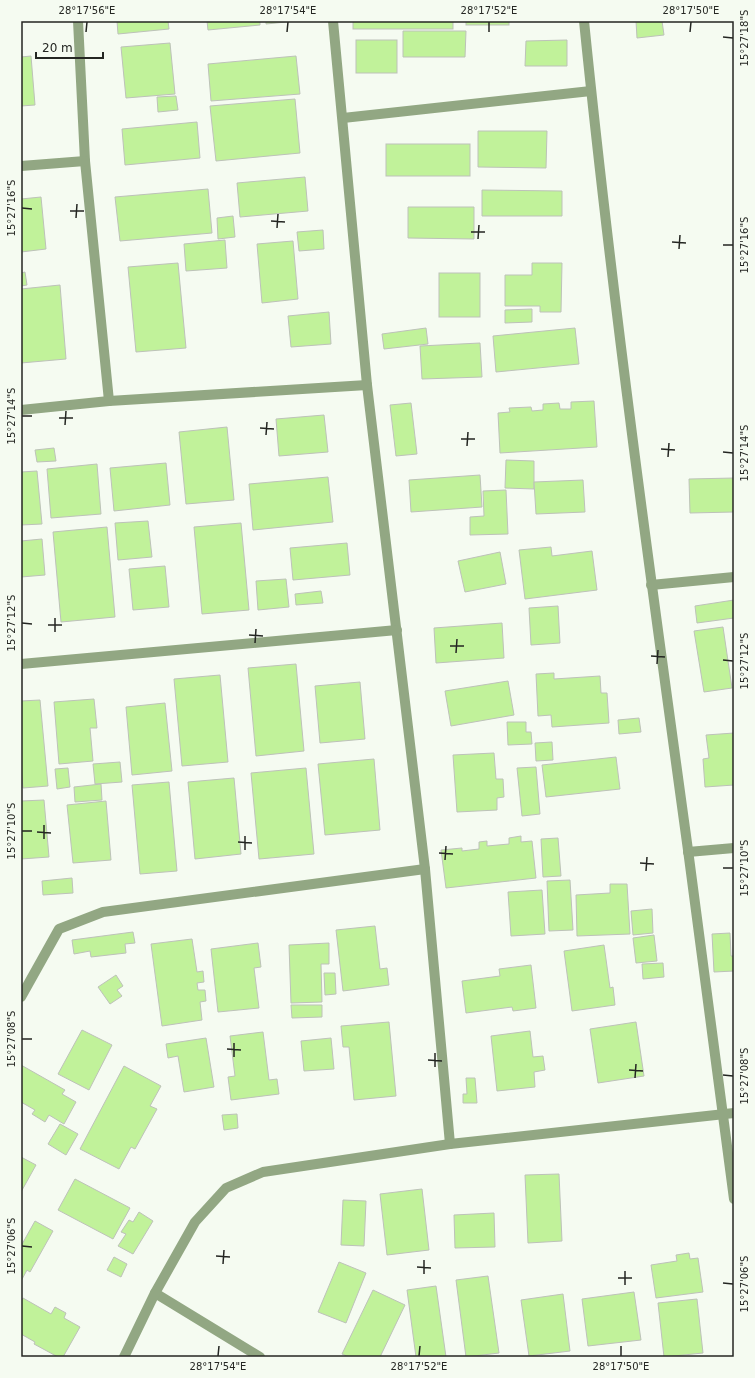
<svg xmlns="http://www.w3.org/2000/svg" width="755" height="1378" font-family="'DejaVu Sans',sans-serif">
  <rect width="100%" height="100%" fill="#f5fbf1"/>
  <g fill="#c1f29a" stroke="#bdc2b9">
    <polygon points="117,21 168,21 169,29 118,34"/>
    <polygon points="207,21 260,21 260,25 208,30"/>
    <polygon points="266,21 296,21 266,24"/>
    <rect x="353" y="21" width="100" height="8"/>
    <rect x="466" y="21" width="43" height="4"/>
    <polygon points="636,21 662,21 664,35 637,38"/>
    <polygon points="403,31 466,31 465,57 403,57"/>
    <rect x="356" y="40" width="41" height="33"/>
    <polygon points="567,40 567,66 525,66 526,41"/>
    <polygon points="170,43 175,94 126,98 121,47"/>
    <polygon points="31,56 35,105 21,106 21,57"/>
    <polygon points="296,56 300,94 211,101 208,64"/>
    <polygon points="176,96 178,110 158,112 157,97"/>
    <polygon points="295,99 300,153 216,161 210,106"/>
    <polygon points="197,122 200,158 125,165 122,129"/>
    <polygon points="478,131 547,131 546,168 478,167"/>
    <rect x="386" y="144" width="84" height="32"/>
    <polygon points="305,177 308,211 240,217 237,183"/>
    <polygon points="208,189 212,233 120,241 115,197"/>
    <polygon points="482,190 562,191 562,216 482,216"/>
    <polygon points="41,197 46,249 21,252 21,199"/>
    <polygon points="408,207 474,207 474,239 408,238"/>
    <polygon points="233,216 235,237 218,239 217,218"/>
    <polygon points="323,230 324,249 299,251 297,232"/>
    <polygon points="225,240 227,268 186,271 184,244"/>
    <polygon points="293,241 298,299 262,303 257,244"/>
    <polygon points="178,263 186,348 136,352 128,267"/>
    <polygon points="532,263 562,263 561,312 540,312 540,306 505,306 505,275 532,275"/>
    <polygon points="25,272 27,285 21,286 21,273"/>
    <rect x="439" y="273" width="41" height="44"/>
    <polygon points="60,285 66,359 21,363 21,289"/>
    <polygon points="532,309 532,322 505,323 505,310"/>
    <polygon points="329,312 331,344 291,347 288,316"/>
    <polygon points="426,328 428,344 384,349 382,334"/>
    <polygon points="575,328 579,364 496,372 493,336"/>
    <polygon points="480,343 482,377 422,379 420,346"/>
    <polygon points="594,401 597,447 500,453 498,413 510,412 509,408 531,407 532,411 543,410 543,404 559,403 560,409 571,409 571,402"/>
    <polygon points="411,403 417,454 396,456 390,405"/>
    <polygon points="324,415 328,452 279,456 276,419"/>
    <polygon points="227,427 234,500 186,504 179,432"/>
    <polygon points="54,448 56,461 37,462 35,450"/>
    <polygon points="506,460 534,461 534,489 505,488"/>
    <polygon points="166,463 170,505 114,511 110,468"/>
    <polygon points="97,464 101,514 51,518 47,469"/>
    <polygon points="37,471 42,524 21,525 21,472"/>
    <polygon points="480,475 482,507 411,512 409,480"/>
    <polygon points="328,477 333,522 253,530 249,484"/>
    <polygon points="734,478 734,512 690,513 689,479"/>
    <polygon points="583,480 585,512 536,514 534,482"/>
    <polygon points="506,490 508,534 470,535 470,517 484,516 483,491"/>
    <polygon points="148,521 152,557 118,560 115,523"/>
    <polygon points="241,523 249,610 202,614 194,527"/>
    <polygon points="107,527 115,617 61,622 53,532"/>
    <polygon points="42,539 45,575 21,577 21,541"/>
    <polygon points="347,543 350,575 293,580 290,548"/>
    <polygon points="551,547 552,556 592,551 597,590 525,599 519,550"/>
    <polygon points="500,552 506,584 465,592 458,561"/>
    <polygon points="165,566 169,607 133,610 129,569"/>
    <polygon points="286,579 289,607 258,610 256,581"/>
    <polygon points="321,591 323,603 296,605 295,594"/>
    <polygon points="734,600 734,618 697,623 695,606"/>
    <polygon points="558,606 560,643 531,645 529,608"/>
    <polygon points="502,623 504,658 436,663 434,628"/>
    <polygon points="723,627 732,688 704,692 694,631"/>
    <polygon points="296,664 304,751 256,756 248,668"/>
    <polygon points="554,673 554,679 600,676 601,693 607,693 609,723 552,727 551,715 538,716 536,674"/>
    <polygon points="220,675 228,762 182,766 174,679"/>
    <polygon points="508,681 514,715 451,726 445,691"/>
    <polygon points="360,682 365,739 320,743 315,686"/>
    <polygon points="94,699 97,728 90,728 93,761 59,764 54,702"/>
    <polygon points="40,700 48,786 23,788 21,768 21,701"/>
    <polygon points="165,703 172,771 132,775 126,707"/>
    <polygon points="639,718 641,732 619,734 618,720"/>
    <polygon points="507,722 526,722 526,732 531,732 532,744 508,745"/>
    <polygon points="734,733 734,785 705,787 703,759 709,758 706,735"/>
    <polygon points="552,742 553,760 536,761 535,743"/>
    <polygon points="494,753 496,779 503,779 504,797 497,798 497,810 457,812 453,755"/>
    <polygon points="616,757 620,789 546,797 542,765"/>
    <polygon points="374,759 380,830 325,835 318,764"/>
    <polygon points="120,762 122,782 95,784 93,764"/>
    <polygon points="536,767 540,814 522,816 517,768"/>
    <polygon points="68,768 70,787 57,789 55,769"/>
    <polygon points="306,768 314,854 259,859 251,773"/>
    <polygon points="234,778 241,854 195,859 188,782"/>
    <polygon points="169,782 177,871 140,874 132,785"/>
    <polygon points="101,784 102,800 75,802 74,787"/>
    <polygon points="44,800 49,857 21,859 21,801"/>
    <polygon points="106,801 111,860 73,863 67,805"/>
    <polygon points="521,836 521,842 532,841 536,878 446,888 441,850 462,848 462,851 479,849 479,842 487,841 487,846 509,844 509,838"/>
    <polygon points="558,838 561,876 543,877 541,839"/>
    <polygon points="72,878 73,893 43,895 42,881"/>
    <polygon points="570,880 573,930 549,931 547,881"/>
    <polygon points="610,884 627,884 630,934 577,936 576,895 610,893"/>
    <polygon points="542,890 545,934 511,936 508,892"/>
    <polygon points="652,909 653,933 633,935 631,911"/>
    <polygon points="375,926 380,969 387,968 389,985 343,991 336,930"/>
    <polygon points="133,932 135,943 125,944 126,953 91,957 90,951 74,954 72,940"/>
    <polygon points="730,933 731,956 734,956 734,971 714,972 712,934"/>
    <polygon points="654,935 657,961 636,963 633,938"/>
    <polygon points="192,939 197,972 203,971 204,982 197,983 198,990 205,990 206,1001 200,1002 202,1020 162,1026 151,944"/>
    <polygon points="258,943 261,967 254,968 259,1008 218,1012 211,949"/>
    <polygon points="329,943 329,964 321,964 322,1002 291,1003 289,945"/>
    <polygon points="604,945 610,988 613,987 615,1005 572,1011 564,951"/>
    <polygon points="663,963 664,977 643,979 642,964"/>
    <polygon points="531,965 536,1008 513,1011 512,1007 466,1013 462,981 500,976 499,969"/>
    <polygon points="324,973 335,973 336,994 325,995"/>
    <polygon points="116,975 123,986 117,990 122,996 110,1004 98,987"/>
    <polygon points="291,1005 322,1005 322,1017 292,1018"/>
    <polygon points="389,1022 396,1096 354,1100 349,1047 343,1047 341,1026"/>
    <polygon points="636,1022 644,1076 598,1083 590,1029"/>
    <polygon points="82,1030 112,1045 89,1090 58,1074"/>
    <polygon points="530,1031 533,1057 543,1056 545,1070 534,1072 535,1087 497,1091 491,1036"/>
    <polygon points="263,1032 269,1080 277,1079 279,1094 231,1100 228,1077 235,1076 230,1036"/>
    <polygon points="206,1038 214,1087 184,1092 178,1056 168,1058 166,1044"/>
    <polygon points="331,1038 334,1069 304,1071 301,1041"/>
    <polygon points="21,1065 65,1090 62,1094 76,1102 64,1124 49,1115 45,1122 32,1114 35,1110 21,1102"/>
    <polygon points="124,1066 161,1086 150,1106 157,1109 135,1149 131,1147 119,1169 80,1149"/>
    <polygon points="466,1078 475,1078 477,1103 463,1103 463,1094 467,1094"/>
    <polygon points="237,1114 238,1128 224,1130 222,1115"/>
    <polygon points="60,1124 78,1134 66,1155 48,1144"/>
    <polygon points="21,1157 36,1165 21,1192"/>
    <polygon points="559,1174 562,1241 528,1243 525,1175"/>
    <polygon points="75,1179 130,1208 113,1239 58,1210"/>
    <polygon points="422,1189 429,1250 387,1255 380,1194"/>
    <polygon points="343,1200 366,1201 364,1246 341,1245"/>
    <polygon points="139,1212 153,1221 133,1254 118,1246 126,1234 121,1232 129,1220 133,1222"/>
    <polygon points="494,1213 495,1247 455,1248 454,1215"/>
    <polygon points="35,1221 53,1231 30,1272 27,1270 21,1281 21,1246"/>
    <polygon points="689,1253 690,1259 698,1258 703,1292 656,1298 651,1265 677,1261 676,1255"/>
    <polygon points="114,1257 127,1264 121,1277 107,1270"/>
    <polygon points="339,1262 366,1273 346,1323 318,1312"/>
    <polygon points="488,1276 499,1353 466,1357 456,1280"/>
    <polygon points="436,1286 446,1357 416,1357 407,1290"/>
    <polygon points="373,1290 405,1305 380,1357 349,1357 342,1354"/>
    <polygon points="634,1292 641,1340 588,1346 582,1299"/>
    <polygon points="563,1294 570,1351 529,1356 521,1300"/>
    <polygon points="23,1298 51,1314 55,1307 66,1313 64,1318 80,1327 63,1357 58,1357 34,1344 35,1342 21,1334 21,1302"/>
    <polygon points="697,1299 703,1353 664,1357 658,1303"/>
  </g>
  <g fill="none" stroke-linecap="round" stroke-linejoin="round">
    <g stroke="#92a783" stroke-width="10">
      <polyline points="78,21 85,161 109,401"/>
      <polyline points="333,21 367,385 425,869 450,1144"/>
      <path d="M584,21C612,298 650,574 688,850C704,966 718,1083 734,1199"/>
      <polyline points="343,118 591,91"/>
      <polyline points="21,166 85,161"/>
      <polyline points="21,410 109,401 367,385"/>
      <polyline points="651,585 734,577"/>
      <polyline points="21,664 397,630"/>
      <polyline points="688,852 734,848"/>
      <polyline points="21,997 59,929 103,912 425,869"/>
      <polyline points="155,1293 260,1357"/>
      <polyline points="124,1357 155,1293 195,1222 226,1188 263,1172 450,1144 734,1113"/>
    </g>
  </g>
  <path fill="none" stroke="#242622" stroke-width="1.5" d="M86,32L87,22M287,32L288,22M489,32V22M690,32L691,22M723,37L733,38M22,208L32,209M70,211H84M76,218L77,204M271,221L285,222M277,228L278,214M471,232H485M478,239L479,225M672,242L686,243M723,245H733M679,249L680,235M22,416H32M59,418H73M65,425L66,411M260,428L274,429M266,435L267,422M461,439H475M467,446L468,432M661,449L675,450M723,452L733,453M668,457L669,443M22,623L32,624M48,625H62M55,632V618M249,635L263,636M255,643L256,629M450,646H464M456,653L457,639M651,656L665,657M723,660L733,661M657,664L658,650M22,831H32M37,832L51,833M44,839V825M238,842L252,843M245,850V836M439,853L453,854M445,860L446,846M640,863L654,864M723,868H733M646,871L647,857M22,1039H32M227,1049L241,1050M234,1057V1043M428,1060L442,1061M435,1067V1053M629,1070L643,1071M723,1075L733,1076M635,1078L636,1064M22,1246L32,1247M216,1256L230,1257M223,1264L224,1250M417,1267L431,1268M424,1274V1260M618,1278H632M723,1283L733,1284M625,1285V1271M218,1356L219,1346M419,1356L420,1346M621,1356V1346"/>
  <rect width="755" height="1378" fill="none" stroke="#f5fbf1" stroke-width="44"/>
  <path d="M36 52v6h67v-6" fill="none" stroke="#242622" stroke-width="2"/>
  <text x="42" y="52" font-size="12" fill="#242622" stroke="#f5fbf1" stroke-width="3" paint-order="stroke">20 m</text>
  <rect x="22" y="22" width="711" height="1334" fill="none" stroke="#242622" stroke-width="1.5"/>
  <g font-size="10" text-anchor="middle" fill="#242622">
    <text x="87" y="14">28°17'56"E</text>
    <text x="288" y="14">28°17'54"E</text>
    <text x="489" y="14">28°17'52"E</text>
    <text x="691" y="14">28°17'50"E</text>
    <text transform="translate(744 38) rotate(-90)" y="4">15°27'18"S</text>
    <text transform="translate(11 208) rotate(-90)" y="4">15°27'16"S</text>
    <text transform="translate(744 245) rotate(-90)" y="4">15°27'16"S</text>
    <text transform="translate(11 416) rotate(-90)" y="4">15°27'14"S</text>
    <text transform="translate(744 453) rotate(-90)" y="4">15°27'14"S</text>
    <text transform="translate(11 623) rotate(-90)" y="4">15°27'12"S</text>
    <text transform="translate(744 661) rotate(-90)" y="4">15°27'12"S</text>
    <text transform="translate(11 831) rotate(-90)" y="4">15°27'10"S</text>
    <text transform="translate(744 868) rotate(-90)" y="4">15°27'10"S</text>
    <text transform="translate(11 1039) rotate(-90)" y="4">15°27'08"S</text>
    <text transform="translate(744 1076) rotate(-90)" y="4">15°27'08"S</text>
    <text transform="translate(11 1246) rotate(-90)" y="4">15°27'06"S</text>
    <text transform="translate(744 1284) rotate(-90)" y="4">15°27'06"S</text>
    <text x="218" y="1370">28°17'54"E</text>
    <text x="419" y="1370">28°17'52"E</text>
    <text x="621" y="1370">28°17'50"E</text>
  </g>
</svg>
